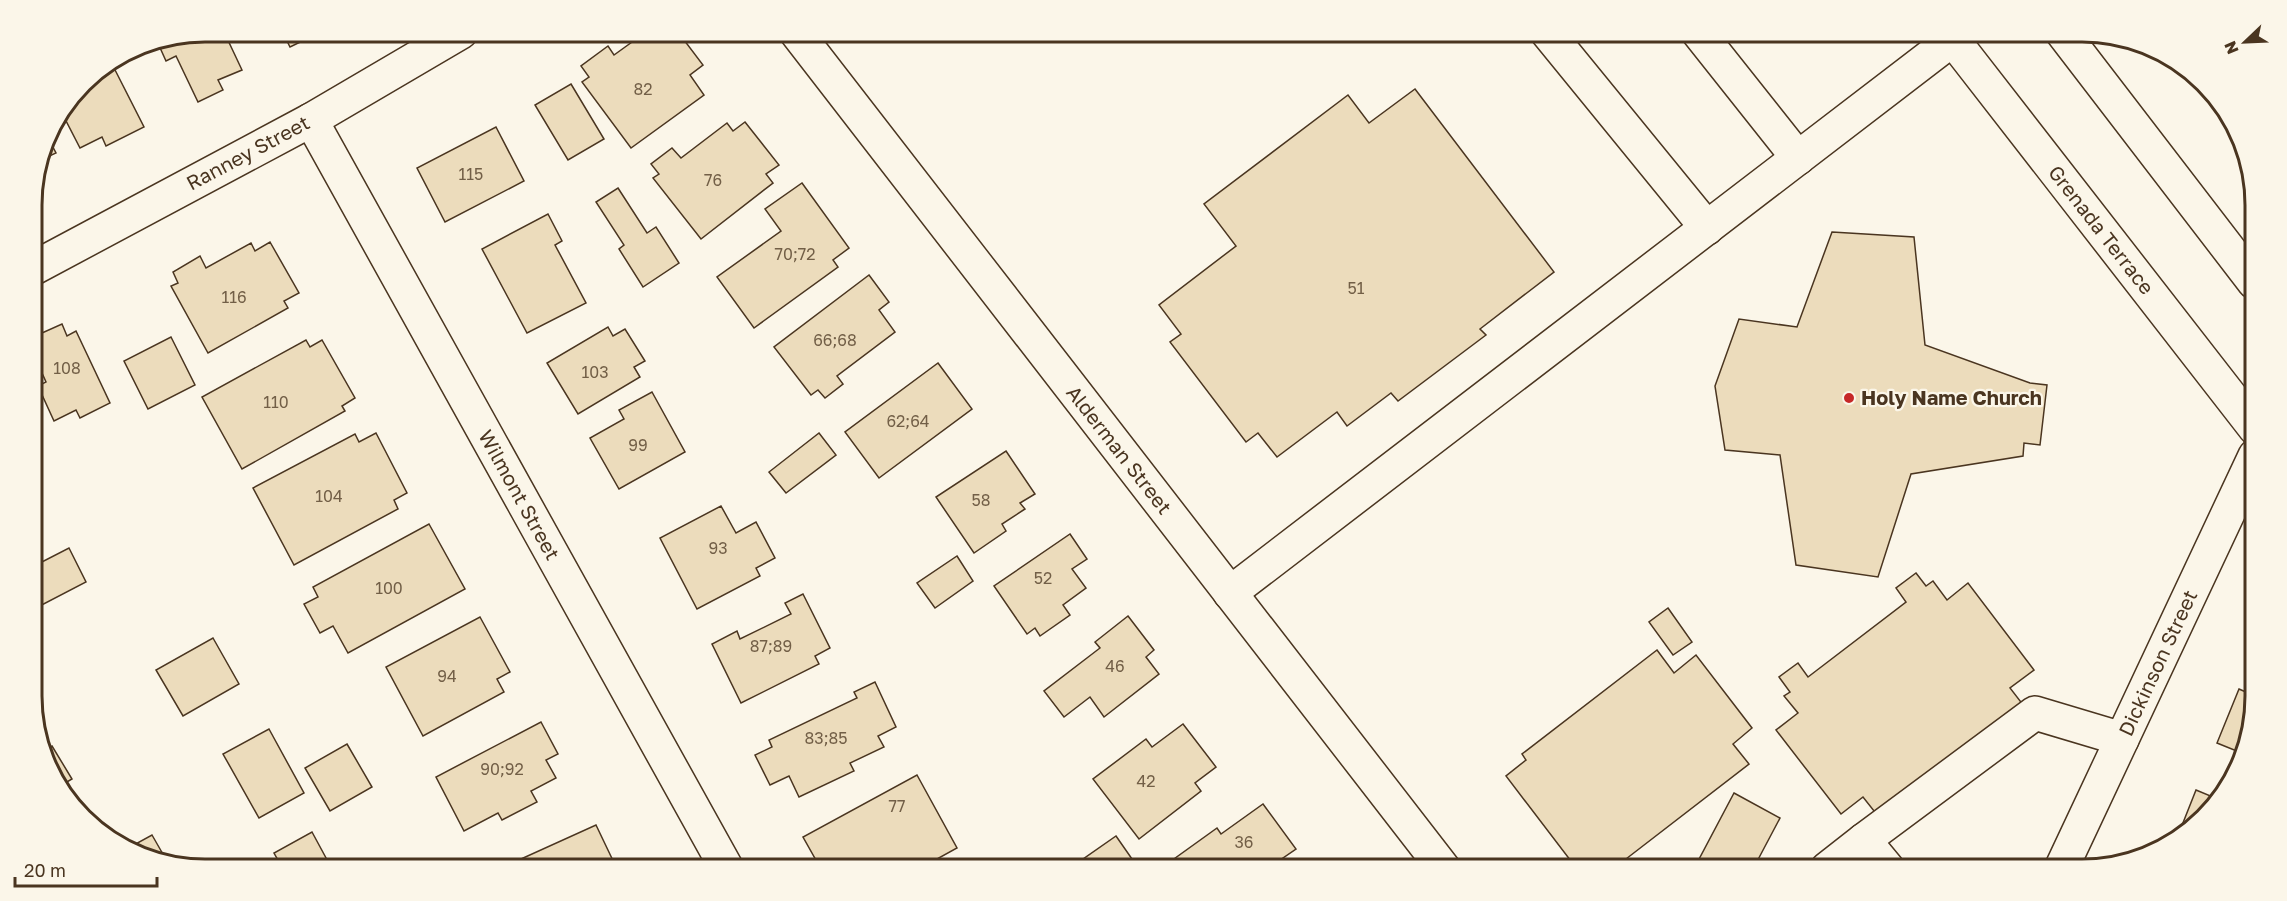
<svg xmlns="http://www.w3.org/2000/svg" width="2287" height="901" font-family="'Golos Text',sans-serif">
  <rect width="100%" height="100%" fill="#fbf6e9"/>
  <g fill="#ecdcbc" stroke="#4a3520" stroke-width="1.5">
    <polygon points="205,32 233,32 226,36 242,70 218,80 223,90 198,102 176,56 166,61 157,41"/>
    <polygon points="273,32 321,32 290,47 283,33 276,37"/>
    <polygon points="646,32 678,32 703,65 690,75 704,95 631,148 582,82 589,77 581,66 608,46 614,55"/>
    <polygon points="1335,32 1354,32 1341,40"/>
    <polygon points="111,62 144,127 106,146 102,137 80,148 62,113 90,75"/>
    <polygon points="571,84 604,139 568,160 535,105"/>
    <polygon points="1415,89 1554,272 1480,329 1486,335 1398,401 1391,393 1347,426 1337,412 1277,457 1258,433 1246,442 1170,342 1181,334 1159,305 1236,246 1204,204 1348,95 1369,123"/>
    <polygon points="745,122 779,165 766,174 773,183 701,239 653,178 659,174 651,164 672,148 681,158 727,123 733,131"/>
    <polygon points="496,127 524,181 445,222 417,168"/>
    <polygon points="47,136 56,153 41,160"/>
    <polygon points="802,183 849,248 833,260 838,267 754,328 717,277 781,231 765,209"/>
    <polygon points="618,188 647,233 656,227 679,263 643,287 619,249 624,245 596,202"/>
    <polygon points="548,214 562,241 555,245 586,303 527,333 482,249"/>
    <polygon points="1832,232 1914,237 1925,345 2030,383 2047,385 2040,445 2024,443 2023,456 1911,474 1878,577 1796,565 1780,455 1725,450 1715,386 1739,319 1797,327"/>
    <polygon points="270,242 299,293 284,301 288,308 208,353 171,286 178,283 173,272 200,256 206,268 251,243 255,251"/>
    <polygon points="869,275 889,302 879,310 895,332 837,376 843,384 825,398 818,390 811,395 774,347"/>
    <polygon points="62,324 67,336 76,331 110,403 80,418 76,410 54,421 38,386 46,382 33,353 33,337"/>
    <polygon points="608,327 613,336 625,329 645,361 634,367 640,377 578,414 547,363"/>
    <polygon points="171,337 195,385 148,409 124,361"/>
    <polygon points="306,340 310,347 322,340 355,398 342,406 345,411 242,469 202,397"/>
    <polygon points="938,363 972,409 879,478 845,432"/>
    <polygon points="652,392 685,452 619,489 590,438 624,419 619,410"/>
    <polygon points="376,433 407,493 394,500 398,509 294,565 253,488 355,434 359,442"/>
    <polygon points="819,433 836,455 786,493 769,472"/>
    <polygon points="1006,451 1035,494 1020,503 1025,509 1002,524 1006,531 974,553 936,497"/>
    <polygon points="721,506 736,533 756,522 775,558 756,568 760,576 697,609 660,538"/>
    <polygon points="429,524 465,589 348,653 333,626 320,633 304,604 318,597 313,587"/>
    <polygon points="1070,534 1087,559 1072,569 1086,588 1063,605 1070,615 1040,636 1035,628 1027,634 994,586"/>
    <polygon points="69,548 86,582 34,609 34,566"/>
    <polygon points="957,556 973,581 935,608 917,583"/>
    <polygon points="1916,573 1926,586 1933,581 1947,600 1968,583 2034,670 2010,688 2024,706 1878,816 1863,797 1841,814 1776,730 1798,713 1784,696 1790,692 1779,677 1798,663 1808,677 1906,602 1896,588"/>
    <polygon points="803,594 830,648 815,656 819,664 741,703 712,644 737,631 740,639 791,614 785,603"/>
    <polygon points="1668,608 1692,642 1673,655 1649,622"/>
    <polygon points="1128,616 1154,650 1146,657 1159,674 1104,717 1090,697 1064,717 1044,691 1100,648 1095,642"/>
    <polygon points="480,617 510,672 497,679 504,692 423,736 386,667"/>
    <polygon points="213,638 239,684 183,716 156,670"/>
    <polygon points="1657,650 1674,673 1696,655 1752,728 1733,744 1749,764 1613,869 1606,866 1601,869 1577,869 1506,776 1526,760 1522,754"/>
    <polygon points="875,682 896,727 878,736 884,747 850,763 854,771 799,797 789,776 770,785 755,755 772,747 769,740 857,698 854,692"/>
    <polygon points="2239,689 2255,696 2244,754 2217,743"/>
    <polygon points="541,722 558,754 546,760 556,778 531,791 537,802 502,820 498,813 464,831 436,777"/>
    <polygon points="1183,724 1216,767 1195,783 1201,791 1139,839 1093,779 1146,739 1152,747"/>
    <polygon points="269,729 304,793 259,818 223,754"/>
    <polygon points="347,744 372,787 330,811 305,768"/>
    <polygon points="52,746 72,779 62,785 45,750"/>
    <polygon points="917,775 957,848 919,869 821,869 803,837"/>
    <polygon points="2196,790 2213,797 2187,834 2177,838"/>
    <polygon points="1734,793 1780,818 1753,869 1708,869 1697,863"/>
    <polygon points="1263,804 1296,849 1267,869 1160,869 1217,828 1221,834"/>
    <polygon points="596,825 617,869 499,869"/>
    <polygon points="312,832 332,869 283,869 274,853"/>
    <polygon points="152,835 168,863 149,860 130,847"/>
    <polygon points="1116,836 1139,869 1080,869 1076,864"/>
  </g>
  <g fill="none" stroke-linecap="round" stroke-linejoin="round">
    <defs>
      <g id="minor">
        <polyline points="796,32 1444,869"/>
        <polyline points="1547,32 1707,228"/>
        <polyline points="1698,32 1798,158"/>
        <polyline points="1947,32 2255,428"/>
        <polyline points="2062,32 2254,282"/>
        <polyline points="311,120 727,869"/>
        <polyline points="32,269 311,120 461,32"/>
        <polyline points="1230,593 1953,39"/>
        <polyline points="1864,840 2035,713 2122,739"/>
        <polyline points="1827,869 1864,840 1888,869"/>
      </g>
      <polyline id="major" points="2061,869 2255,456"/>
    </defs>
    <use href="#minor" stroke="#4a3520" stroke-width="36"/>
    <use href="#major" stroke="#4a3520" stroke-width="36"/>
    <use href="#minor" stroke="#fbf6e9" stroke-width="33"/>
    <use href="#major" stroke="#fbf6e9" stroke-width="33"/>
  </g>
  <circle fill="#c62828" stroke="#fbf6e9" stroke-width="2" cx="1849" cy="398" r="6"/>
  <g text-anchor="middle" stroke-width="4.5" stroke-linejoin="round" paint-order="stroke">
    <g font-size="16" fill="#725f47">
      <text x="643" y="95">82</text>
      <text x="471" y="180">115</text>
      <text x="713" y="186">76</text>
      <text x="795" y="260">70;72</text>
      <text x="1356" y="294">51</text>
      <text x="234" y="303">116</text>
      <text x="835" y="346">66;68</text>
      <text x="67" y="374">108</text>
      <text x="595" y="378">103</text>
      <text x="276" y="408">110</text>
      <text x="908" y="427">62;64</text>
      <text x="638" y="451">99</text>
      <text x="329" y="502">104</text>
      <text x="981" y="506">58</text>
      <text x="718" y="554">93</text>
      <text x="1043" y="584">52</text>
      <text x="389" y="594">100</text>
      <text x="771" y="652">87;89</text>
      <text x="1115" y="672">46</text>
      <text x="447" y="682">94</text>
      <text x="826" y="744">83;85</text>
      <text x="502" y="775">90;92</text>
      <text x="1146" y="787">42</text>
      <text x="897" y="812">77</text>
      <text x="1244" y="848">36</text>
    </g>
    <g font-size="20" fill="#4a3520" stroke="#fbf6e9">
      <text transform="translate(248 153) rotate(-28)" y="7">Ranney Street</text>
      <text transform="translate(2101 230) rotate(52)" y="7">Grenada Terrace</text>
      <text transform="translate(1119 450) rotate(52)" y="7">Alderman Street</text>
      <text transform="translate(519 495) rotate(61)" y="7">Wilmont Street</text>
      <text transform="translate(2158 663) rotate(-65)" y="7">Dickinson Street</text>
    </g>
    <g font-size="20" font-weight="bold" fill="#4a3520" stroke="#fbf6e9" text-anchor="start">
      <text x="1861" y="405">Holy Name Church</text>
    </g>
  </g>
  <path d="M0 0H2287V901H0ZM205 42H2082A163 163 0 0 1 2245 205V696A163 163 0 0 1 2082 859H205A163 163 0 0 1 42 696V205A163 163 0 0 1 205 42Z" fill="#fbf6e9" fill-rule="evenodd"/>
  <path fill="none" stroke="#4a3520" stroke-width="3" d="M205 42H2082A163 163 0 0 1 2245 205V696A163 163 0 0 1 2082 859H205A163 163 0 0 1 42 696V205A163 163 0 0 1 205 42Z"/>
  <g transform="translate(2245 42) rotate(247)" stroke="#fbf6e9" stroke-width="4.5" paint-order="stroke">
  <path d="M0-4.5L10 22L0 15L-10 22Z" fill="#4a3520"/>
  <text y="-9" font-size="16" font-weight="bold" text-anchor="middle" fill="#4a3520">N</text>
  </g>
  <path d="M15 877v9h142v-9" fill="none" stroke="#4a3520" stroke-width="3"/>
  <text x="24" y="877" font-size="18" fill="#4a3520" stroke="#fbf6e9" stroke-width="4.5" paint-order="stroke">20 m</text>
</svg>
